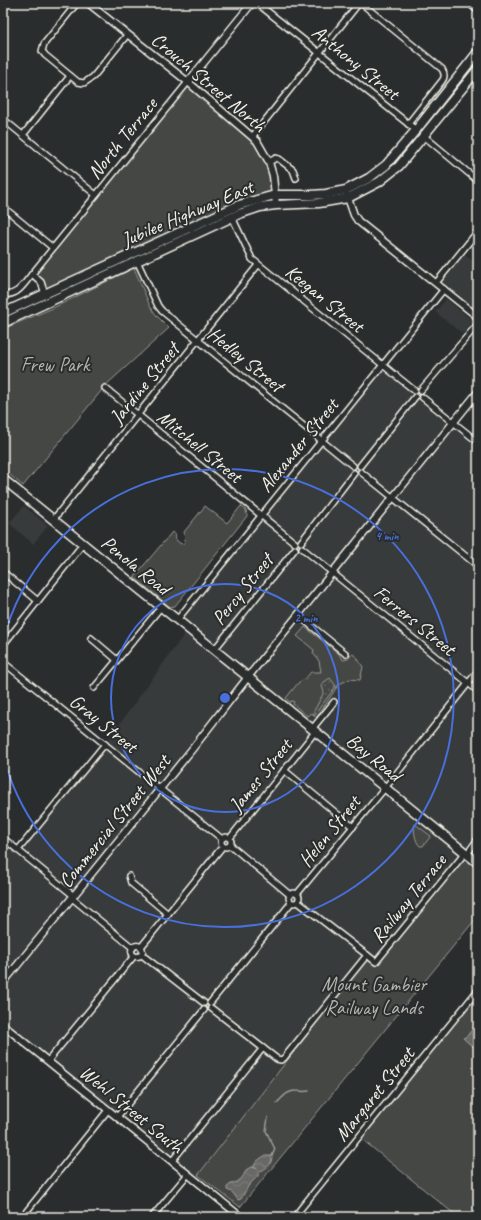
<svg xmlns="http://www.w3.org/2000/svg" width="481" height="1220" font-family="Caveat,sans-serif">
  <defs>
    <pattern id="garden-dots" width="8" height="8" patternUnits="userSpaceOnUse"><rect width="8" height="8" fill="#444645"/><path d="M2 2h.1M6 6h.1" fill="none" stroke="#606160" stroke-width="1.8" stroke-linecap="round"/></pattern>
    <pattern id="water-waves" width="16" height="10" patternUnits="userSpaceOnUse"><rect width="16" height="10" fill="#676866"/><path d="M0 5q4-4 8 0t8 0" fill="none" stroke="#7d7e7c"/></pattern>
  </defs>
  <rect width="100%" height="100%" fill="#2a2d2e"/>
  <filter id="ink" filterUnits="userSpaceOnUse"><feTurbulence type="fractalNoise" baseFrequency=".025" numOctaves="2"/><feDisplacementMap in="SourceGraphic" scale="8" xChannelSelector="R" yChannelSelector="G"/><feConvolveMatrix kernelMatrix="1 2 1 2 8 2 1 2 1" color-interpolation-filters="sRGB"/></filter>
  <g filter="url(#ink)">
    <g fill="#373a3a">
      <polygon points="464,254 478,265 478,311 442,283"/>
      <polygon points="446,299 473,321 463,334 435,312"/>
      <polygon points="383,366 478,442 478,863 465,853 376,965 367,958 198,1175 188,1174 3,1025 3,838 17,850 105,744 188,629 177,620"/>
      <polygon points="24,506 48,526 33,544 9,523"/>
    </g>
    <g fill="#444645" stroke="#9c9c96">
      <polygon points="188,87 257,143 267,162 272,177 273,192 47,291 42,280 35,274 97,197"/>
      <polygon points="134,268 150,306 157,316 169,328 106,385 23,486 3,469 3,331 8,327 53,308"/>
      <polygon points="205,506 227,523 241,506 246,510 247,516 175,606 170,607 134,577 172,532 175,534 176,540 181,544 184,543 185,541 184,532"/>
      <polygon points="305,627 338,653 343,660 348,659 352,654 356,656 363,667 360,680 350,679 339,684 317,717 311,713 307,716 293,704 294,702 293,701 289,702 286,698 299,682 305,679 311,672 321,672 319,661 313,653 314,650 297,636"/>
      <path d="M415,824L431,836L423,846H420C415,842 413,829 415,824Z"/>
      <polygon points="465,855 478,865 478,916 240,1207 198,1175 367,958 377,965"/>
      <polygon points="478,990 478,1217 458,1217 359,1137"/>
    </g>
    <polygon fill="url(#garden-dots)" stroke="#9c9c96" points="330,678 336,686 315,714 313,713 324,692 322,686 324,682"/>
    <g fill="url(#water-waves)" stroke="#9f9f9a">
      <polygon points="478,1022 478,1043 474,1048 463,1038 467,1036"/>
      <path d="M264,1156H272C272,1165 267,1168 259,1172L258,1176L249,1185L241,1199L238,1200L232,1192L227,1190V1187L231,1184L237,1182L242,1178L247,1169L252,1167L258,1169L253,1167L257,1161Z"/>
    </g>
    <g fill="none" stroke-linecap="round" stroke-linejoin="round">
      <g stroke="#9f9f9a" stroke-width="1.5">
        <path d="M277,1103C282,1098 288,1090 296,1091C301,1091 304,1092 309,1091"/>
        <polyline points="268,1117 266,1131 275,1149 272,1156"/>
      </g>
      <defs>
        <g id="minor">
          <polyline points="77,3 44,44 42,51 45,55 78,82 84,83 93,77 127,35"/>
          <polyline points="257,3 416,130"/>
          <path d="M361,3L442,69C445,74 445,77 442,81L408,124"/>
          <polyline points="469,3 478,11"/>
          <polyline points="3,119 96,195"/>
          <polyline points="23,135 70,76"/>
          <polyline points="424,136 478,181"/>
          <polyline points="252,137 359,3"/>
          <polyline points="269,162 276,158 279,159 293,170 296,178"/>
          <polyline points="3,207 53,248"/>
          <polyline points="232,217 252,259 415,391"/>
          <polyline points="137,261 158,306 162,311 353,466"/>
          <polyline points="436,283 478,231"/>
          <path d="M3,294C17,297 24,284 32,274"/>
          <polyline points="45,294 41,282 32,274 188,82"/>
          <polyline points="105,388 295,543"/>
          <polyline points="421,390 478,324"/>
          <polyline points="422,397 478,442"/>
          <polyline points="360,466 415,397"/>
          <polyline points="361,472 478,566"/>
          <polyline points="53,520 258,265"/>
          <polyline points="301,542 354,473"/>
          <polyline points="302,548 478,691"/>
          <polyline points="3,572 38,601"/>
          <polyline points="298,615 346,654"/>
          <polyline points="177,620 444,289"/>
          <polyline points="91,638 117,660"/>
          <polyline points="3,645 83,544"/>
          <polyline points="214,650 295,549"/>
          <polyline points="3,662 222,839"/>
          <polyline points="94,688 161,607"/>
          <polyline points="312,729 334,702"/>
          <polyline points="284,770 353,827"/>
          <circle cx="226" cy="842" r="5"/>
          <polyline points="3,838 74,896"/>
          <polyline points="230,838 315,732"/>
          <polyline points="230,845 290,895"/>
          <polyline points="18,850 105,744"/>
          <polyline points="467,854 478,839"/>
          <polyline points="129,876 131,883 168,914"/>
          <circle cx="294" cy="898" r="5"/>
          <polyline points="297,894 385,788 478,671"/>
          <polyline points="72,898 133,948"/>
          <polyline points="298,902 367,955"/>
          <circle cx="137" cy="951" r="5.5"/>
          <polyline points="141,947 223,846"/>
          <polyline points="142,955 204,1003"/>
          <polyline points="210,1003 291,903"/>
          <polyline points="211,1008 277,1059 281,1060 284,1058 367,955 376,962 465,853"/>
          <polyline points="48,1061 134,956"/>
          <polyline points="117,1117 204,1010"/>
          <polyline points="172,1161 263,1048"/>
          <polyline points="22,1217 108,1110"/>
          <polyline points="152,1217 188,1174"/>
          <polyline points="294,1217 478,990"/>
        </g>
        <g id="tertiary">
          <polyline points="88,3 188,82 257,141 269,162 273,176 276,205"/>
          <polyline points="188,82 252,3"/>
          <polyline points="347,195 354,215 358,221 478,317"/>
          <polyline points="3,983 193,748 248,677 478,392"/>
          <polyline points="3,1025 241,1217"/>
        </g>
        <polyline id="primary" points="3,479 478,863"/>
        <g id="trunk">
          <polyline points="3,313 239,205 275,195 311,195 326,194 346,190 369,178 386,165 416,130 478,52"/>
          <polyline points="3,323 239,214 260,207 276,205 319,203 348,198 379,182 399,166 478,69"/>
        </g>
      </defs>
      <use href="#minor" stroke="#f4f1e8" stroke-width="8"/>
      <use href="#tertiary" stroke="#f4f1e8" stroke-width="9"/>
      <use href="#primary" stroke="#f4f1e8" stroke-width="11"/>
      <use href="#trunk" stroke="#f4f1e8" stroke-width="11"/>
      <use href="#minor" stroke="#2a2d2e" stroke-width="5"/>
      <use href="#tertiary" stroke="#2a2d2e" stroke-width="6"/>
      <use href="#primary" stroke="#2a2d2e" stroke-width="8"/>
      <use href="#trunk" stroke="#2a2d2e" stroke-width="8"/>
    </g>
  </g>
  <g fill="none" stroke="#486fdb" stroke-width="2">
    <circle cx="225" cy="698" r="114"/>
    <path d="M3 641A229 229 0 1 1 3 755"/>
  </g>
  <g text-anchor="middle" stroke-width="4" stroke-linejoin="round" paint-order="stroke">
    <g font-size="20" fill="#f4f1e8" stroke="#2a2d2e">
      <text transform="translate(356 62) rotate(39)" y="7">Anthony Street</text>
      <text transform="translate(209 82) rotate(40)" y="7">Crouch Street North</text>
      <text transform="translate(122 138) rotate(-51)" y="7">North Terrace</text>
      <text transform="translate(187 213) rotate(-23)" y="7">Jubilee Highway East</text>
      <text transform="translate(325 298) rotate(39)" y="7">Keegan Street</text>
      <text transform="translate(246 359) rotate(39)" y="7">Hedley Street</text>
      <text transform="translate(144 383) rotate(-51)" y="7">Jardine Street</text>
      <text transform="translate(298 445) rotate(-51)" y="7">Alexander Street</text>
      <text transform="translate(200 446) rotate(39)" y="7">Mitchell Street</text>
      <text transform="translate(136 565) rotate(39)" y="7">Penola Road</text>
      <text transform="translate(242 589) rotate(-51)" y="7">Percy Street</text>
      <text transform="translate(415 620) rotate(39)" y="7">Ferrers Street</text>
      <text transform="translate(104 723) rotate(39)" y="7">Gray Street</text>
      <text transform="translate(374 757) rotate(39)" y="7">Bay Road</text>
      <text transform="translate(260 775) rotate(-51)" y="7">James Street</text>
      <text transform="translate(114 821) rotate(-51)" y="7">Commercial Street West</text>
      <text transform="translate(329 831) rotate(-51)" y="7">Helen Street</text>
      <text transform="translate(408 898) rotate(-51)" y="7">Railway Terrace</text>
      <text transform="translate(374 1094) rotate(-51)" y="7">Margaret Street</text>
      <text transform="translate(132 1109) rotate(39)" y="7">Wehl Street South</text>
    </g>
    <g font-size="20" fill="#b6b5af" stroke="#2a2d2e">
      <text x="55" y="371">Frew Park</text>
      <text x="374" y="991">Mount Gambier<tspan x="374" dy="23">Railway Lands</tspan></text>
    </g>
  </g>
  <circle cx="225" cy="698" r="6" fill="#486fdb" stroke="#2a2d2e" stroke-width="2"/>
  <g font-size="12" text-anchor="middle" font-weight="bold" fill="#486fdb" stroke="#2a2d2e" stroke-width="4" stroke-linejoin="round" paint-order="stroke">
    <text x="387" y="540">4 min</text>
    <text x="306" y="622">2 min</text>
  </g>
  <rect width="481" height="1220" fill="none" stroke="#2a2d2e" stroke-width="16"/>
  <rect x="8" y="8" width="465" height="1204" fill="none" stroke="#f4f1e8" stroke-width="1.5" filter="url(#ink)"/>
</svg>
